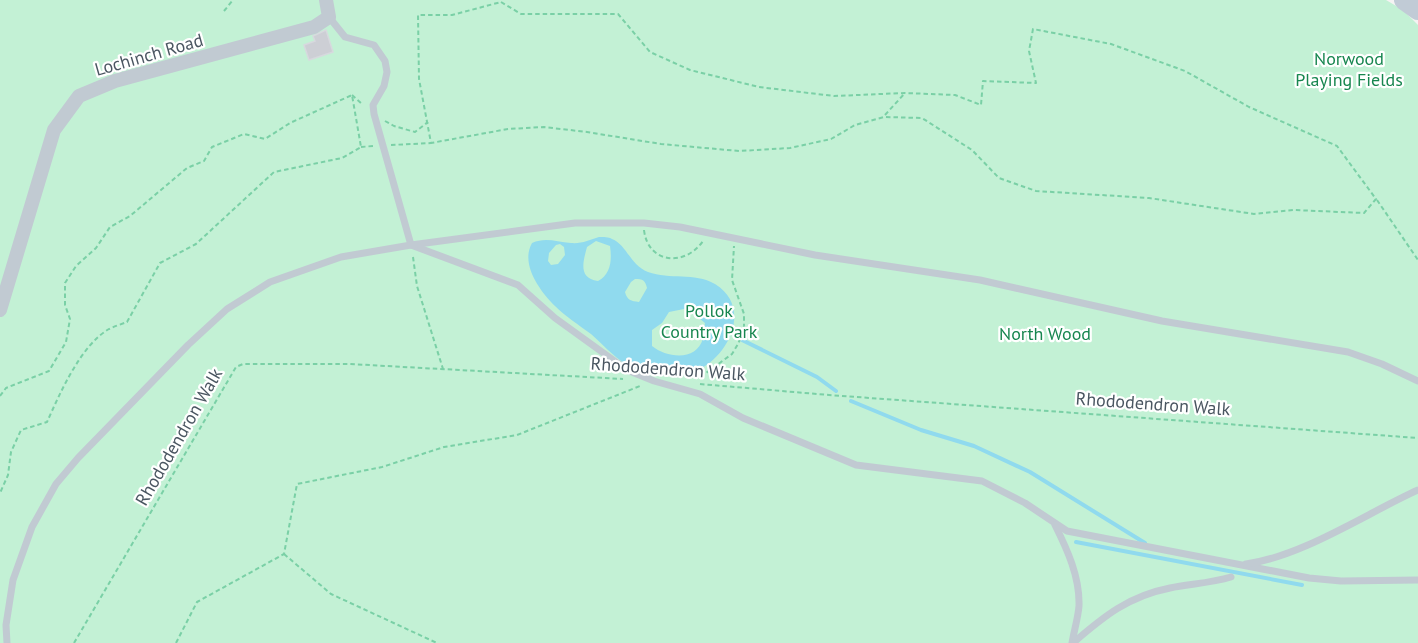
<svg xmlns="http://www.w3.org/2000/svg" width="1418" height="643" font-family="'PT Sans',sans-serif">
  <rect width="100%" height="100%" fill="#f5f3f3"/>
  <polygon fill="#c3f1d5" points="0,0 1386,0 1403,10 1418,25 1418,643 0,643"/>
  <path fill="#90daee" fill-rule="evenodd" d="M599,237C603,237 609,237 612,239C627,245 630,265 648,272C670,280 694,272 715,284C751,306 731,353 700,369C685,376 663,377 646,373C622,367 609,350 591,334C579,325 566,317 555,306C540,291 520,264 532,243C546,237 556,242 571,243C581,244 590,240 599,237ZM596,241L610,246C612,260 611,274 598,281C578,278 583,262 587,247ZM560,244L564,247L565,255L558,264L551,265L548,261L549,253L556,245ZM635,279C643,279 645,280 647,288L639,302C631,301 627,300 625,292L631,282ZM684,309L694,314L705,323C704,328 705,333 703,338C697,362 667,358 652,346V330L662,323L669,312Z"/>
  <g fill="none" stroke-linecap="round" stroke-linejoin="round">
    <g stroke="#90daee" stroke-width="4">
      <polyline points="742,340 817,377 836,391"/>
      <polyline points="851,401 921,430 974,446 1030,472 1145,543"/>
      <polyline points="1076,542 1302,585"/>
    </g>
  </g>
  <polygon fill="#cdcfd5" stroke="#d7d9de" stroke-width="1.5" points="326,30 333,52 309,60 304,45 315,41 313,36"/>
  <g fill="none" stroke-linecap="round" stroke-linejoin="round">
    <g stroke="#7ad0a6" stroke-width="2" stroke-dasharray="4.5 3" stroke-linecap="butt">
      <polygon points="501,2 521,14 618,14 650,52 690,70 759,87 834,96 905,93 955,95 981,105 983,81 1036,83 1029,51 1033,29 1111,44 1185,71 1249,107 1337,146 1376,199 1364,213 1294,210 1254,214 1149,198 1036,191 999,178 972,150 922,118 884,117 855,125 831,139 790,148 739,151 661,144 587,132 544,127 508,129 431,143 419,79 418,15 452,15"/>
      <polyline points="224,11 233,0"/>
      <polyline points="352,95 363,105"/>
      <polyline points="885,115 905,93"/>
      <polyline points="385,121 394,126 415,132 428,122"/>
      <polyline points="391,145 431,143"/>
      <polyline points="361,147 373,146"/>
      <polyline points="1377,200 1418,260"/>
      <path d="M644,230C648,264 685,267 703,241"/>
      <polyline points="413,257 417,286 443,369"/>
      <polyline points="677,377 706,373 732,354 738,344 744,330 744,314 732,280 734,246"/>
      <polyline points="700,384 829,395 1418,438"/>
      <path d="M0,396L6,388L49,371L66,342L70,319L65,305V283L76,266L96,248L110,227L130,216L187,168L204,161L212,147L244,134L265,139L290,123L352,95L361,147L342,158L274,172L196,244L160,263L127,322C122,324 115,326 109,329C81,345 60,393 47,422L21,430L11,452L8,475L0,493"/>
      <polyline points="284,554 331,594 437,643"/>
      <polyline points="74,643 236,367 243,364 350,364 623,379"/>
      <polyline points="176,643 197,602 284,554 297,484 382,467 444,447 517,435 640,386"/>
    </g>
    <g stroke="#c1cad2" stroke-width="7">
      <polyline points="329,17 345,37 374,45 385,61 387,72 384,86 373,105 374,114 411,245 518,285 555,318 627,370 654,381 700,394 743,418 856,465 982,481 1025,503 1067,531 1309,578 1341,581 1418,580"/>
      <path d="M1055,525C1067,549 1080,577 1079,606C1078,618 1074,631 1072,643"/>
      <path d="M1246,564C1303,556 1365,514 1418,490"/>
      <polyline points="7,643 6,625 13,580 32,527 56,484 78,458 188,345 227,309 270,282 341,257 411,245 575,223 644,223 680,227 815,255 980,280 1162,321 1348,352 1382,364 1418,381"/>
      <path d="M1073,643C1104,616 1129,596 1170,588C1190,584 1211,583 1231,577"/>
    </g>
    <polyline stroke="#c1cad2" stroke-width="14" points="0,310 54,130 79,96 115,81 314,27 329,17 326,0"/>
    <polyline stroke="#c1cbd6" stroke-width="20" points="1404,0 1418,10"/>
  </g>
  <g text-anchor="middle" stroke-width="4.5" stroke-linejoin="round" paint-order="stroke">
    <g font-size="18" fill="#4a5661" stroke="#fff">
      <text transform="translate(149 55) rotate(-16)" y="6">Lochinch Road</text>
      <text transform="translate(668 369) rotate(4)" y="6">Rhododendron Walk</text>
      <text transform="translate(1153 404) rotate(4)" y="6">Rhododendron Walk</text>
      <text transform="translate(179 437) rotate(-60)" y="6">Rhododendron Walk</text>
    </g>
    <g font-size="18" fill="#17864f" stroke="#fff">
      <text x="1349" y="65">Norwood<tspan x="1349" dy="21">Playing Fields</tspan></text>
      <text x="709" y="317">Pollok<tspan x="709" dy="21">Country Park</tspan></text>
      <text x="1045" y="340">North Wood</text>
    </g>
  </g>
</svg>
